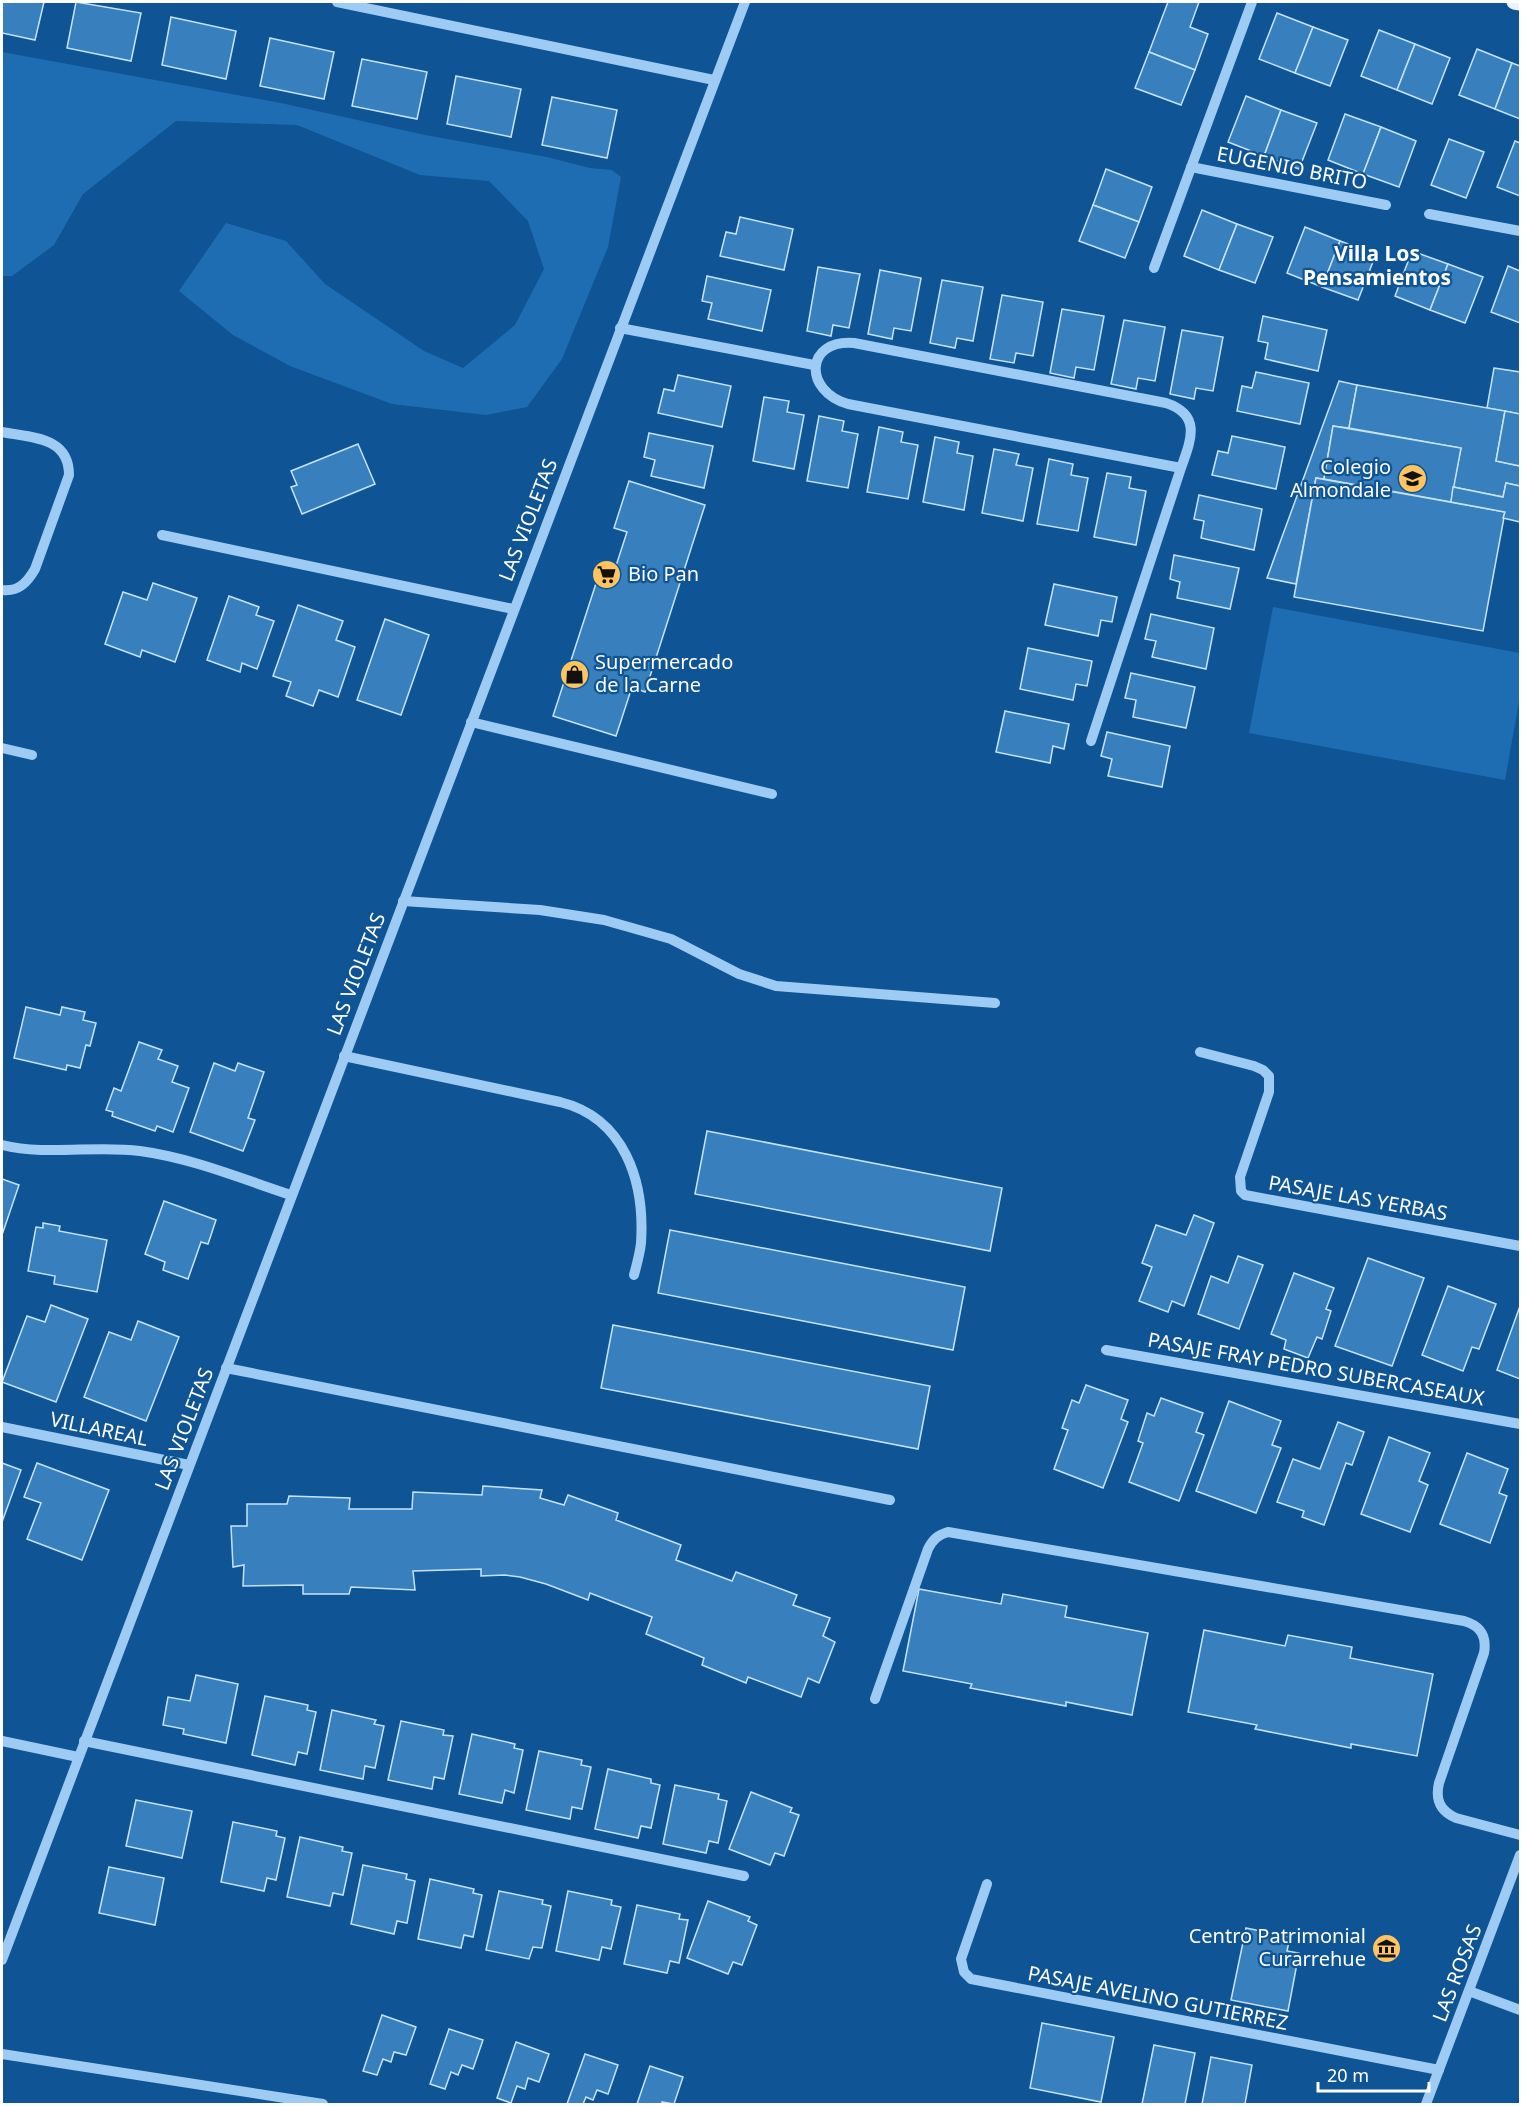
<svg xmlns="http://www.w3.org/2000/svg" width="1522" height="2106" font-family="'Noto Sans',sans-serif">
  <rect width="100%" height="100%" fill="#0f5494"/>
  <g fill="#1e6db2">
    <polygon points="2,52 281,103 425,135 547,157 590,168 612,170 621,177 608,247 562,359 527,407 486,415 392,404 290,366 233,335 179,291 226,223 286,241 325,284 424,351 463,368 515,325 544,269 528,221 489,181 420,175 297,125 176,121 83,194 54,245 12,276 2,276"/>
    <polygon points="1273,607 1520,653 1520,696 1505,780 1249,733"/>
  </g>
  <g fill="#387fbd" stroke="#c5e3fe" stroke-width="1.5">
    <polygon points="2,2 44,2 35,40 2,33"/>
    <polygon points="76,2 141,13 131,61 67,48"/>
    <polygon points="1168,2 1199,2 1190,27 1208,34 1195,70 1149,52"/>
    <polygon points="1277,13 1313,27 1295,73 1259,59"/>
    <polygon points="171,17 236,31 226,79 162,65"/>
    <polygon points="1313,27 1348,40 1330,86 1295,73"/>
    <polygon points="1379,30 1415,44 1397,90 1361,76"/>
    <polygon points="270,38 334,52 324,99 260,86"/>
    <polygon points="1415,44 1450,58 1432,104 1397,90"/>
    <polygon points="1477,49 1512,63 1495,109 1459,95"/>
    <polygon points="1149,52 1195,70 1181,105 1135,88"/>
    <polygon points="362,59 427,72 417,119 352,106"/>
    <polygon points="1512,63 1520,66 1520,119 1495,109"/>
    <polygon points="456,76 521,89 511,137 447,124"/>
    <polygon points="1246,96 1281,110 1264,156 1228,142"/>
    <polygon points="552,97 617,110 607,158 542,145"/>
    <polygon points="1281,110 1317,123 1299,169 1264,156"/>
    <polygon points="1345,114 1381,127 1363,174 1328,160"/>
    <polygon points="1381,127 1416,141 1399,187 1363,174"/>
    <polygon points="1449,139 1484,152 1466,198 1431,185"/>
    <polygon points="1515,141 1520,143 1520,196 1497,187"/>
    <polygon points="1106,169 1152,187 1139,222 1093,205"/>
    <polygon points="1093,205 1139,222 1125,258 1079,241"/>
    <polygon points="1202,210 1237,224 1219,270 1184,256"/>
    <polygon points="740,217 793,229 784,270 720,256 726,232 736,234"/>
    <polygon points="1237,224 1273,237 1255,283 1219,270"/>
    <polygon points="1305,227 1340,241 1322,287 1287,273"/>
    <polygon points="1340,241 1376,254 1358,300 1322,287"/>
    <polygon points="1412,251 1448,264 1430,310 1395,296"/>
    <polygon points="1448,264 1483,277 1465,323 1430,310"/>
    <polygon points="1508,266 1520,271 1520,323 1491,312"/>
    <polygon points="818,267 860,274 849,328 833,325 831,336 807,331"/>
    <polygon points="880,270 921,278 911,331 894,328 892,339 868,334"/>
    <polygon points="707,276 771,290 762,331 708,319 712,303 702,301"/>
    <polygon points="942,280 983,287 973,341 957,338 955,348 930,343"/>
    <polygon points="1002,295 1043,302 1033,356 1016,353 1014,363 990,359"/>
    <polygon points="1062,309 1104,316 1094,370 1076,367 1074,378 1050,373"/>
    <polygon points="1263,316 1327,330 1318,371 1265,359 1268,343 1258,341"/>
    <polygon points="1124,320 1165,327 1155,381 1138,378 1136,389 1111,384"/>
    <polygon points="1182,330 1223,337 1213,391 1196,388 1194,399 1170,394"/>
    <polygon points="1494,368 1520,372 1520,414 1487,408"/>
    <polygon points="1256,372 1309,383 1300,424 1237,411 1242,386 1252,388"/>
    <polygon points="678,375 731,386 722,427 658,413 664,389 674,391"/>
    <polygon points="1339,381 1357,385 1349,428 1333,426 1324,479 1316,478 1296,584 1267,578"/>
    <polygon points="1357,385 1505,411 1496,461 1520,466 1520,486 1506,483 1503,497 1453,487 1461,448 1349,428"/>
    <polygon points="764,397 789,401 787,412 804,415 794,469 753,461"/>
    <polygon points="1505,411 1520,414 1520,466 1496,461"/>
    <polygon points="819,416 844,421 842,431 858,434 848,488 807,481"/>
    <polygon points="1333,426 1461,448 1451,502 1324,479"/>
    <polygon points="879,427 903,432 901,442 918,445 908,499 867,492"/>
    <polygon points="649,433 713,446 704,488 651,476 655,460 644,457"/>
    <polygon points="1232,436 1285,447 1276,489 1212,475 1218,451 1228,453"/>
    <polygon points="935,437 959,442 957,453 973,456 964,510 923,502"/>
    <polygon points="358,444 375,484 302,514 291,487 297,485 291,471"/>
    <polygon points="994,449 1019,454 1016,465 1033,468 1023,521 982,513"/>
    <polygon points="1049,459 1073,464 1071,475 1088,478 1078,531 1037,524"/>
    <polygon points="1107,473 1131,477 1129,488 1146,491 1136,545 1094,537"/>
    <polygon points="1316,478 1505,512 1483,631 1294,597"/>
    <polygon points="629,481 705,505 645,692 632,687 616,736 553,716 601,568 614,572 627,532 614,528"/>
    <polygon points="1506,483 1520,486 1520,522 1503,518 1505,512 1451,502 1453,487 1503,497"/>
    <polygon points="1199,495 1262,509 1254,550 1201,538 1204,521 1194,519"/>
    <polygon points="1174,555 1239,568 1230,609 1177,598 1180,582 1170,579"/>
    <polygon points="153,583 197,598 175,662 142,650 140,657 105,644 123,592 147,600"/>
    <polygon points="1054,584 1117,597 1112,622 1101,620 1098,636 1045,625"/>
    <polygon points="229,596 259,607 256,615 274,621 257,669 242,663 240,672 207,660"/>
    <polygon points="298,605 343,621 336,640 355,647 338,697 319,690 313,706 286,696 291,682 273,676"/>
    <polygon points="1151,614 1214,628 1206,669 1152,657 1156,641 1145,639"/>
    <polygon points="385,619 429,635 401,715 357,700"/>
    <polygon points="1028,648 1092,661 1087,686 1076,684 1073,700 1020,689"/>
    <polygon points="1131,673 1195,687 1186,728 1133,717 1136,700 1125,698"/>
    <polygon points="1005,711 1069,724 1064,749 1053,746 1050,763 996,752"/>
    <polygon points="1107,732 1170,746 1162,787 1108,776 1112,759 1101,756"/>
    <polygon points="26,1007 60,1015 62,1007 85,1012 83,1020 96,1023 90,1046 86,1045 80,1068 67,1065 66,1070 14,1058"/>
    <polygon points="139,1042 162,1050 158,1059 178,1066 172,1082 189,1088 173,1132 157,1126 155,1131 112,1116 113,1112 106,1110 114,1088 121,1091"/>
    <polygon points="214,1063 235,1071 238,1063 264,1072 248,1118 255,1120 243,1151 190,1132"/>
    <polygon points="707,1131 1002,1188 990,1251 695,1194"/>
    <polygon points="2,1179 19,1185 2,1235"/>
    <polygon points="164,1201 216,1220 208,1244 201,1242 188,1279 163,1270 165,1262 145,1254"/>
    <polygon points="1194,1215 1214,1223 1184,1306 1172,1301 1168,1312 1139,1301 1152,1267 1142,1263 1156,1225 1186,1235"/>
    <polygon points="43,1223 60,1226 59,1231 107,1240 97,1292 54,1284 55,1276 28,1271 36,1227 43,1228"/>
    <polygon points="670,1230 965,1287 953,1350 658,1293"/>
    <polygon points="1238,1256 1263,1265 1239,1329 1198,1314 1211,1276 1228,1283"/>
    <polygon points="1368,1258 1424,1278 1392,1366 1335,1346"/>
    <polygon points="1294,1273 1334,1288 1326,1309 1331,1311 1322,1339 1317,1337 1308,1358 1284,1349 1286,1340 1271,1334"/>
    <polygon points="1448,1286 1496,1304 1479,1349 1472,1347 1463,1371 1422,1355"/>
    <polygon points="51,1305 88,1319 56,1402 2,1382 27,1316 45,1322"/>
    <polygon points="1520,1306 1520,1379 1497,1370"/>
    <polygon points="138,1321 179,1337 146,1421 84,1397 109,1332 131,1340"/>
    <polygon points="613,1325 930,1386 918,1449 601,1388"/>
    <polygon points="1086,1385 1128,1400 1121,1419 1128,1422 1103,1488 1054,1469 1068,1430 1062,1428 1072,1400 1079,1403"/>
    <polygon points="1161,1398 1203,1413 1196,1432 1204,1435 1179,1501 1129,1482 1143,1443 1138,1441 1147,1413 1154,1416"/>
    <polygon points="1229,1401 1281,1421 1272,1445 1281,1448 1256,1513 1196,1491"/>
    <polygon points="1338,1422 1364,1432 1352,1465 1346,1463 1324,1525 1302,1517 1304,1511 1277,1502 1293,1459 1320,1469"/>
    <polygon points="1389,1437 1430,1453 1419,1481 1428,1485 1410,1532 1361,1514"/>
    <polygon points="1467,1453 1508,1469 1499,1493 1507,1496 1490,1543 1440,1524"/>
    <polygon points="2,1463 21,1470 2,1522"/>
    <polygon points="37,1463 109,1490 82,1560 27,1539 41,1503 24,1497"/>
    <polygon points="483,1486 542,1490 540,1498 564,1505 568,1495 618,1513 616,1520 681,1545 676,1560 732,1581 736,1572 797,1595 793,1605 830,1618 823,1636 835,1642 819,1683 808,1678 801,1697 748,1677 746,1683 702,1665 704,1658 646,1634 652,1617 590,1593 588,1600 546,1584 520,1577 505,1575 481,1576 481,1569 413,1571 415,1590 351,1587 349,1594 303,1594 303,1585 243,1586 244,1565 233,1567 231,1526 247,1526 247,1504 287,1504 289,1496 350,1498 349,1509 412,1509 413,1492 482,1495"/>
    <polygon points="919,1589 1001,1604 1003,1594 1067,1606 1065,1617 1148,1633 1132,1715 1066,1702 1066,1706 970,1688 972,1684 903,1671"/>
    <polygon points="1204,1630 1285,1646 1288,1635 1352,1647 1350,1658 1433,1674 1417,1756 1351,1744 1351,1748 1255,1729 1257,1725 1188,1712"/>
    <polygon points="196,1675 238,1684 226,1743 183,1734 184,1729 163,1725 168,1697 190,1701"/>
    <polygon points="265,1696 308,1705 307,1710 316,1712 307,1754 298,1752 295,1765 252,1755"/>
    <polygon points="332,1710 376,1720 374,1724 384,1726 375,1768 365,1766 363,1779 320,1770"/>
    <polygon points="401,1721 444,1730 443,1735 453,1736 444,1779 434,1777 432,1789 388,1780"/>
    <polygon points="472,1734 515,1744 514,1748 523,1750 514,1793 505,1790 502,1803 459,1794"/>
    <polygon points="539,1751 582,1760 581,1765 591,1767 582,1809 572,1807 570,1819 526,1810"/>
    <polygon points="608,1769 651,1779 651,1783 660,1785 651,1828 641,1826 638,1838 595,1829"/>
    <polygon points="675,1785 719,1794 718,1799 727,1801 718,1843 709,1841 706,1853 663,1844"/>
    <polygon points="751,1792 792,1808 790,1812 799,1815 784,1856 775,1853 770,1865 729,1849"/>
    <polygon points="136,1800 192,1811 182,1858 126,1846"/>
    <polygon points="233,1822 277,1831 276,1836 285,1838 276,1880 267,1878 264,1891 221,1882"/>
    <polygon points="300,1837 343,1847 342,1851 352,1853 343,1895 333,1893 330,1906 287,1897"/>
    <polygon points="363,1865 407,1874 406,1879 415,1881 407,1923 397,1921 394,1934 351,1924"/>
    <polygon points="109,1867 164,1878 155,1925 99,1913"/>
    <polygon points="430,1879 474,1889 473,1893 482,1895 473,1937 464,1935 461,1948 418,1939"/>
    <polygon points="499,1891 543,1900 542,1904 551,1906 542,1948 533,1947 529,1959 486,1950"/>
    <polygon points="568,1891 612,1900 611,1905 621,1907 611,1949 602,1947 599,1960 556,1951"/>
    <polygon points="708,1901 750,1917 748,1921 757,1925 742,1965 733,1962 728,1974 687,1958"/>
    <polygon points="637,1905 680,1914 679,1919 688,1920 679,1963 670,1961 667,1973 624,1964"/>
    <polygon points="1246,1928 1290,1937 1287,1951 1299,1953 1288,2011 1231,2000"/>
    <polygon points="382,2015 416,2027 406,2055 394,2052 391,2062 383,2059 377,2075 363,2071"/>
    <polygon points="1042,2023 1114,2037 1101,2102 1030,2088"/>
    <polygon points="449,2029 483,2040 473,2069 462,2065 458,2075 451,2072 445,2089 430,2084"/>
    <polygon points="516,2042 549,2054 539,2082 528,2078 525,2089 517,2086 511,2103 497,2098"/>
    <polygon points="1154,2045 1195,2053 1185,2104 1142,2104"/>
    <polygon points="585,2054 618,2065 608,2094 597,2090 593,2100 586,2097 583,2104 567,2104"/>
    <polygon points="1211,2057 1252,2065 1245,2104 1202,2104"/>
    <polygon points="650,2066 683,2077 674,2104 662,2102 662,2104 637,2104"/>
  </g>
  <g fill="none" stroke-linecap="round" stroke-linejoin="round">
    <g stroke="#9dcbf4" stroke-width="10">
      <polyline points="337,2 714,80"/>
      <polyline points="1191,167 1386,205"/>
      <polyline points="1429,214 1520,231"/>
      <polyline points="1154,268 1252,2"/>
      <polyline points="620,328 814,365"/>
      <path d="M2,432C31,438 69,436 69,475L35,569C27,583 18,592 2,590"/>
      <polyline points="162,535 513,609"/>
      <polyline points="471,722 772,794"/>
      <path d="M1091,741L1181,468C1191,440 1202,415 1166,403L854,343C805,339 803,391 848,404L1181,468"/>
      <polyline points="2,748 32,755"/>
      <polyline points="403,901 540,910 604,920 671,939 739,974 776,986 995,1003"/>
      <polyline points="1200,1052 1254,1066 1263,1070 1269,1076 1269,1092 1240,1177 1241,1191 1245,1195 1520,1246"/>
      <path d="M344,1056L560,1102C625,1118 645,1182 641,1243C640,1253 637,1264 634,1275"/>
      <path d="M2,1145C47,1156 94,1145 140,1151C192,1158 242,1179 291,1195"/>
      <polyline points="1106,1350 1520,1424"/>
      <polyline points="226,1368 890,1500"/>
      <polyline points="2,1427 189,1465"/>
      <path d="M875,1699L928,1549C933,1539 938,1535 948,1532L1464,1621C1481,1626 1487,1636 1484,1653L1439,1783C1435,1800 1440,1811 1456,1818L1520,1835"/>
      <polyline points="2,1741 78,1757"/>
      <polyline points="84,1741 744,1876"/>
      <polyline points="987,1884 961,1959 964,1972 971,1979 1439,2070"/>
      <polyline points="2,1960 745,2"/>
      <polyline points="1469,1991 1520,2010"/>
      <polyline points="2,2054 323,2104"/>
      <polyline points="1426,2104 1520,1855"/>
    </g>
    <polyline stroke="#e9f4ff" stroke-width="15" points="1514,2 1520,3"/>
  </g>
  <defs>
    <symbol id="school-disc" viewBox="-11 -11 22 22"><circle r="9.5" fill="#ffc45f" stroke="#0f5494"/><path d="M0-5L7-2L0 1L-7-2ZM-4 1L0 2.5L4 1V4Q0 6-4 4Z" fill="#111"/></symbol>
    <symbol id="supermarket-disc" viewBox="-11 -11 22 22"><circle r="9.5" fill="#ffc45f" stroke="#0f5494"/><path d="M-6-5.5h2.5l.6 2H6L4.5 2H-2.5L-4.4-4H-6ZM-1.5 3.2a1.3 1.3 0 1 0 .1 0ZM3 3.2a1.3 1.3 0 1 0 .1 0Z" fill="#111"/></symbol>
    <symbol id="shop-disc" viewBox="-11 -11 22 22"><circle r="9.5" fill="#ffc45f" stroke="#0f5494"/><path d="M-5-2.5h2.3a2.7 3.5 0 0 1 5.4 0H5L5.5 6h-11ZM-1.5-2.5h3a1.5 2.3 0 0 0-3 0Z" fill="#111"/></symbol>
    <symbol id="museum-disc" viewBox="-11 -11 22 22"><circle r="9.5" fill="#ffc45f" stroke="#0f5494"/><path d="M0-6L6-3V-2H-6V-3ZM-5-1h2V3h-2ZM-1-1h2V3h-2ZM3-1h2V3H3ZM-6 4H6V6H-6Z" fill="#111"/></symbol>
  </defs>
  <g fill-rule="evenodd">
    <use href="#school-disc" x="1396" y="462" width="33" height="33"/>
    <use href="#supermarket-disc" x="590" y="558" width="33" height="33"/>
    <use href="#shop-disc" x="558" y="658" width="33" height="33"/>
    <use href="#museum-disc" x="1370" y="1932" width="33" height="33"/>
  </g>
  <g text-anchor="middle" stroke-width="4.5" stroke-linejoin="round" paint-order="stroke">
    <g font-size="20" fill="#fff" stroke="#0f5494">
      <text transform="translate(1292 168) rotate(11)" y="7">EUGENIO BRITO</text>
      <text transform="translate(528 520) rotate(-69)" y="7">LAS VIOLETAS</text>
      <text transform="translate(356 974) rotate(-69)" y="7">LAS VIOLETAS</text>
      <text transform="translate(1358 1198) rotate(10)" y="7">PASAJE LAS YERBAS</text>
      <text transform="translate(1316 1369) rotate(10)" y="7">PASAJE FRAY PEDRO SUBERCASEAUX</text>
      <text transform="translate(99 1429) rotate(12)" y="7">VILLAREAL</text>
      <text transform="translate(184 1429) rotate(-69)" y="7">LAS VIOLETAS</text>
      <text transform="translate(1457 1973) rotate(-69)" y="7">LAS ROSAS</text>
      <text transform="translate(1158 1998) rotate(11)" y="7">PASAJE AVELINO GUTIERREZ</text>
    </g>
    <g font-size="20" fill="#fff" stroke="#0f5494" text-anchor="end">
      <text x="1391" y="474">Colegio<tspan x="1391" dy="23">Almondale</tspan></text>
      <text x="628" y="581" text-anchor="start">Bio Pan</text>
      <text x="595" y="669" text-anchor="start">Supermercado<tspan x="595" dy="23">de la Carne</tspan></text>
      <text x="1366" y="1943">Centro Patrimonial<tspan x="1366" dy="23">Curarrehue</tspan></text>
    </g>
    <g font-size="21" font-weight="bold" fill="#fff" stroke="#0f5494">
      <text x="1377" y="261">Villa Los<tspan x="1377" dy="24">Pensamientos</tspan></text>
    </g>
  </g>
  <rect width="1522" height="2106" fill="none" stroke="#ffffff" stroke-width="6"/>
  <path d="M1318 2082v9h111v-9" fill="none" stroke="#ffffff" stroke-width="3"/>
  <text x="1327" y="2082" font-size="18" fill="#ffffff" stroke="#0f5494" stroke-width="4.5" paint-order="stroke">20 m</text>
</svg>
